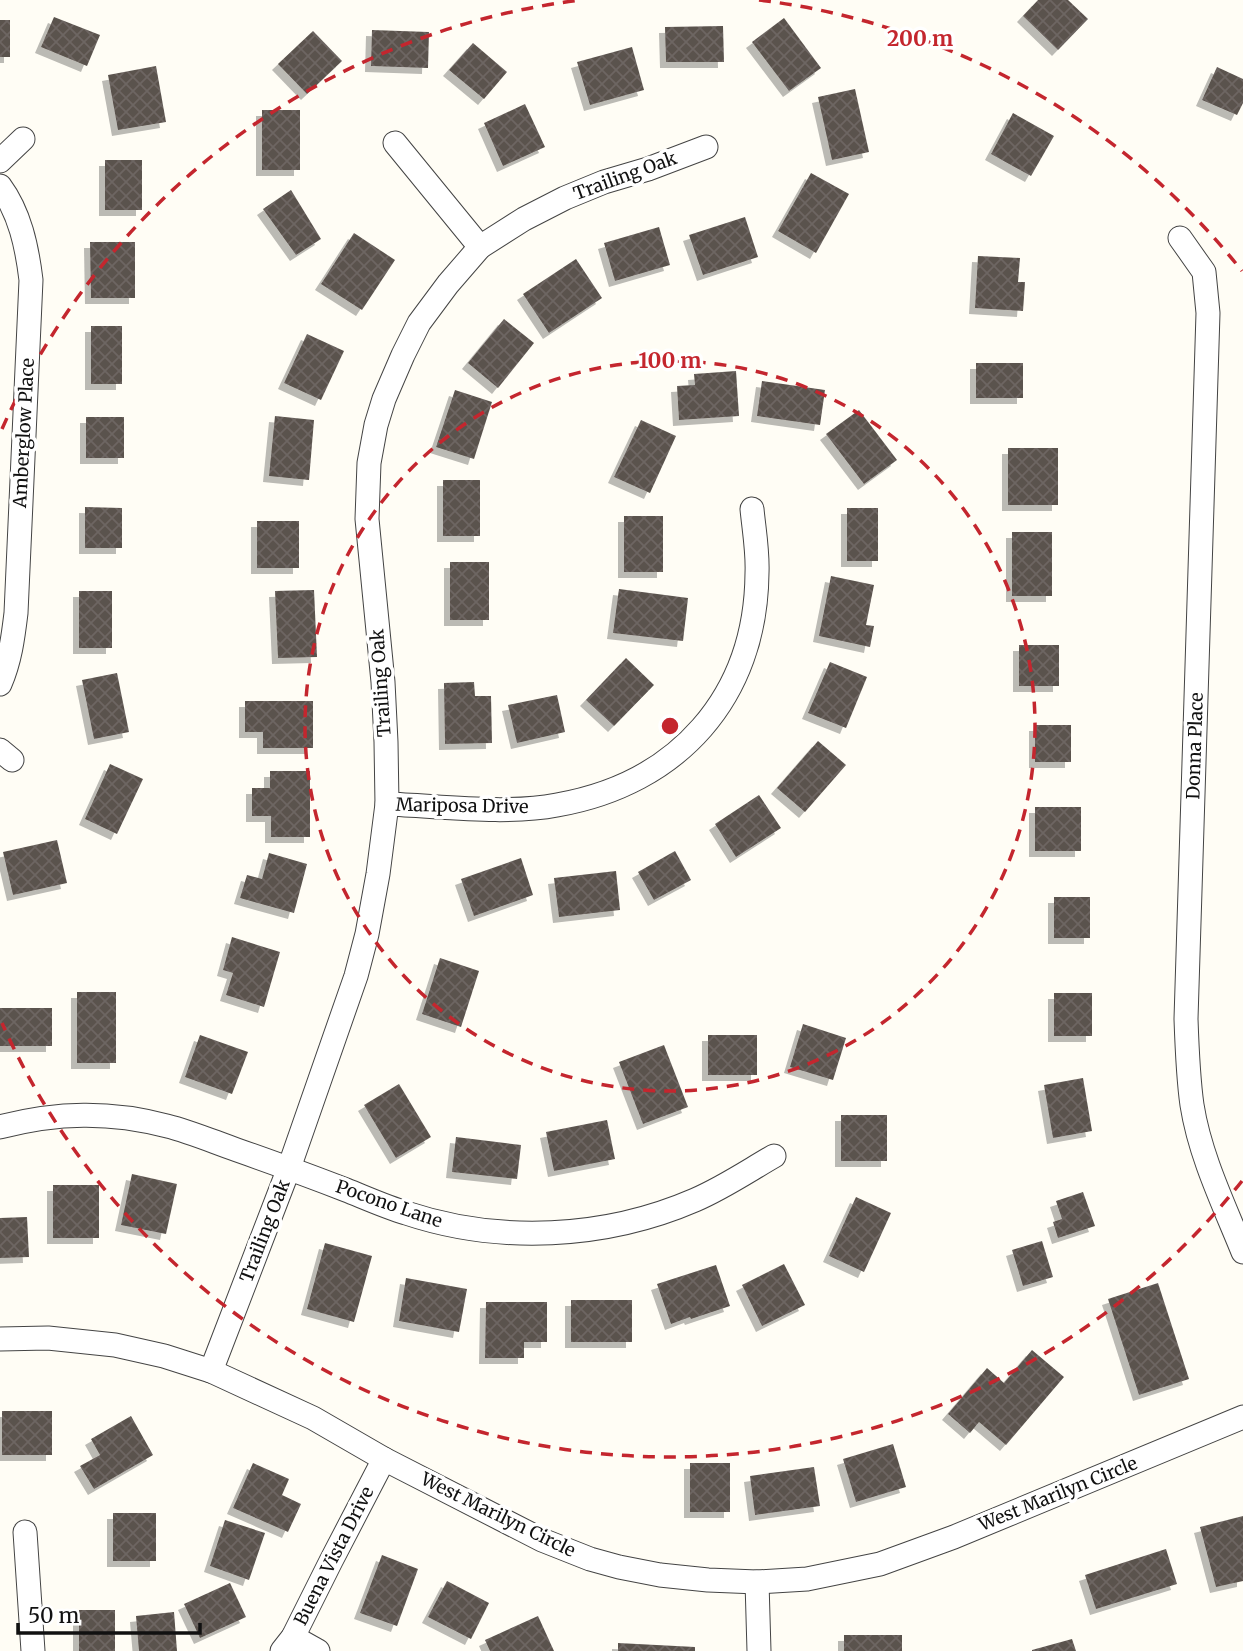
<svg xmlns="http://www.w3.org/2000/svg" width="1243" height="1651" font-family="Merriweather,serif">
  <defs>
    <pattern id="building-cross-hatch" width="8" height="8" patternUnits="userSpaceOnUse" patternTransform="scale(1.75)"><rect width="8" height="8" fill="#5a524d"/><path d="M0 0l8 8M0 8l8-8" fill="none" stroke="#6d6662"/></pattern>
    <filter id="shadow"><feDropShadow dx="-6" dy="6" stdDeviation="0" flood-color="#0004"/></filter>
  </defs>
  <rect width="100%" height="100%" fill="#fffdf5"/>
  <g fill="url(#building-cross-hatch)" filter="url(#shadow)">
    <polygon points="1038,0 1068,0 1088,19 1058,50 1023,16"/>
    <polygon points="54,17 100,35 87,66 41,47"/>
    <polygon points="784,18 821,68 789,91 752,42"/>
    <rect x="0" y="20" width="10" height="37"/>
    <polygon points="723,26 724,62 666,62 665,27"/>
    <polygon points="372,30 429,32 428,68 371,66"/>
    <polygon points="313,31 342,61 307,94 278,64"/>
    <polygon points="473,43 507,72 484,99 449,70"/>
    <polygon points="632,47 644,90 590,105 577,62"/>
    <polygon points="156,66 166,122 118,130 108,75"/>
    <polygon points="1217,67 1243,79 1243,103 1237,115 1202,100"/>
    <polygon points="855,89 869,152 832,160 818,97"/>
    <polygon points="525,104 545,147 503,166 484,123"/>
    <rect x="262" y="110" width="38" height="60"/>
    <polygon points="1013,113 1054,136 1031,176 991,154"/>
    <rect x="105" y="160" width="37" height="50"/>
    <polygon points="811,173 849,194 816,253 778,231"/>
    <polygon points="291,190 321,239 296,255 263,209"/>
    <polygon points="745,217 758,257 703,275 689,235"/>
    <polygon points="659,227 670,265 615,281 604,243"/>
    <polygon points="354,233 395,260 362,310 321,284"/>
    <polygon points="90,242 135,242 135,298 91,298"/>
    <polygon points="978,256 1020,258 1018,282 1025,282 1023,311 975,308"/>
    <polygon points="576,259 602,298 549,333 523,294"/>
    <polygon points="504,319 534,343 498,388 468,363"/>
    <rect x="91" y="326" width="31" height="58"/>
    <polygon points="307,334 344,351 321,400 284,383"/>
    <rect x="976" y="363" width="47" height="35"/>
    <polygon points="736,371 739,416 679,420 677,386 695,385 694,374"/>
    <polygon points="762,381 825,390 820,425 757,416"/>
    <polygon points="455,390 492,402 474,459 436,447"/>
    <polygon points="859,410 897,460 864,484 826,434"/>
    <polygon points="275,416 314,420 309,480 269,476"/>
    <rect x="86" y="417" width="38" height="41"/>
    <polygon points="641,420 676,436 650,493 614,477"/>
    <rect x="1008" y="448" width="50" height="57"/>
    <rect x="443" y="480" width="37" height="56"/>
    <polygon points="85,507 122,508 122,548 85,548"/>
    <rect x="847" y="508" width="31" height="53"/>
    <rect x="624" y="516" width="39" height="56"/>
    <rect x="257" y="521" width="42" height="47"/>
    <rect x="1012" y="532" width="40" height="64"/>
    <rect x="450" y="562" width="39" height="58"/>
    <polygon points="831,576 874,585 866,625 874,626 870,647 819,636"/>
    <polygon points="619,589 688,598 683,641 613,633"/>
    <polygon points="314,590 317,657 278,658 275,591"/>
    <rect x="79" y="591" width="33" height="57"/>
    <rect x="1019" y="645" width="40" height="41"/>
    <polygon points="626,658 654,685 614,726 586,700"/>
    <polygon points="830,662 867,677 846,728 808,713"/>
    <polygon points="117,673 129,732 94,739 82,680"/>
    <polygon points="474,682 475,696 491,696 492,743 445,744 444,683"/>
    <polygon points="557,695 565,732 517,743 508,705"/>
    <polygon points="245,701 313,701 313,748 263,748 263,732 245,732"/>
    <rect x="1035" y="725" width="36" height="37"/>
    <polygon points="818,741 846,765 805,812 777,788"/>
    <polygon points="110,764 143,779 117,834 85,819"/>
    <polygon points="270,771 310,771 310,837 271,837 271,816 252,816 252,788 270,788"/>
    <polygon points="759,795 781,828 736,857 715,824"/>
    <rect x="1035" y="807" width="46" height="44"/>
    <polygon points="57,840 67,883 13,895 3,852"/>
    <polygon points="675,851 691,880 654,900 638,872"/>
    <polygon points="269,853 307,864 294,913 240,898 247,875 262,879"/>
    <polygon points="521,858 533,895 474,916 461,879"/>
    <polygon points="616,871 620,910 559,917 554,878"/>
    <rect x="1054" y="897" width="36" height="41"/>
    <polygon points="232,937 280,952 264,1007 226,995 233,973 223,970"/>
    <polygon points="440,958 479,971 461,1027 422,1014"/>
    <rect x="77" y="992" width="39" height="71"/>
    <rect x="1054" y="993" width="38" height="43"/>
    <rect x="0" y="1008" width="52" height="38"/>
    <polygon points="803,1024 846,1038 833,1080 790,1067"/>
    <polygon points="200,1035 248,1052 232,1094 185,1077"/>
    <rect x="708" y="1035" width="49" height="40"/>
    <polygon points="664,1045 688,1107 643,1124 619,1062"/>
    <polygon points="1083,1078 1092,1131 1053,1138 1044,1085"/>
    <polygon points="399,1084 431,1137 396,1158 364,1105"/>
    <rect x="841" y="1115" width="46" height="46"/>
    <polygon points="607,1120 615,1159 554,1171 546,1132"/>
    <polygon points="456,1137 521,1145 517,1179 452,1172"/>
    <polygon points="132,1174 177,1184 166,1234 121,1225"/>
    <rect x="53" y="1185" width="46" height="53"/>
    <polygon points="1083,1192 1095,1226 1058,1238 1053,1222 1062,1219 1056,1201"/>
    <polygon points="856,1197 891,1213 864,1272 829,1256"/>
    <polygon points="27,1217 29,1257 0,1258 0,1218"/>
    <polygon points="1042,1241 1053,1277 1023,1286 1012,1250"/>
    <polygon points="325,1243 372,1256 354,1322 307,1309"/>
    <polygon points="784,1264 805,1305 762,1326 742,1285"/>
    <polygon points="716,1265 730,1306 691,1319 690,1317 671,1324 657,1284"/>
    <polygon points="406,1278 467,1289 459,1332 399,1321"/>
    <polygon points="1158,1283 1189,1379 1139,1395 1108,1299"/>
    <rect x="571" y="1300" width="61" height="42"/>
    <polygon points="486,1302 547,1302 547,1342 524,1342 524,1358 485,1358"/>
    <polygon points="1032,1350 1064,1377 1006,1445 979,1422 970,1433 948,1414 987,1368 1004,1383"/>
    <rect x="2" y="1411" width="50" height="44"/>
    <polygon points="131,1416 153,1455 94,1489 80,1466 100,1455 91,1439"/>
    <polygon points="893,1444 906,1487 856,1502 843,1459"/>
    <polygon points="253,1463 289,1479 282,1495 301,1504 288,1532 233,1508"/>
    <rect x="690" y="1463" width="40" height="49"/>
    <polygon points="814,1467 820,1506 755,1515 750,1476"/>
    <rect x="113" y="1513" width="43" height="48"/>
    <polygon points="1243,1516 1243,1581 1216,1587 1200,1527"/>
    <polygon points="225,1520 265,1533 249,1580 210,1566"/>
    <polygon points="1166,1549 1177,1584 1096,1609 1085,1575"/>
    <polygon points="382,1555 418,1569 397,1626 360,1613"/>
    <polygon points="447,1581 489,1603 471,1639 428,1617"/>
    <polygon points="230,1583 246,1617 200,1638 184,1604"/>
    <rect x="79" y="1610" width="36" height="41"/>
    <polygon points="174,1612 177,1651 139,1651 136,1616"/>
    <polygon points="538,1616 554,1651 490,1651 485,1640"/>
    <rect x="844" y="1635" width="58" height="16"/>
    <polygon points="1072,1639 1076,1651 1032,1651 1032,1650"/>
    <polygon points="618,1643 695,1647 695,1651 618,1651"/>
  </g>
  <g fill="none" stroke-linecap="round" stroke-linejoin="round">
    <defs>
      <g id="street">
        <polyline points="395,143 480,247"/>
        <polyline points="0,161 23,139"/>
        <path d="M0,186C20,213 27,247 31,280L16,613C13,638 10,661 0,684"/>
        <path d="M1180,238L1204,272L1208,313L1186,1019C1187,1048 1188,1077 1192,1105C1200,1156 1224,1205 1243,1252"/>
        <polyline points="0,750 12,760"/>
        <path d="M387,804C441,806 505,815 557,805C678,784 756,697 757,573C758,552 754,530 752,509"/>
        <path d="M0,1127C57,1112 110,1111 167,1126C191,1132 214,1142 237,1150C274,1163 310,1176 346,1190C366,1198 386,1207 406,1213C499,1244 605,1239 695,1200C723,1188 748,1171 774,1156"/>
        <polyline points="0,1339 48,1338 115,1345 164,1356 211,1371 313,1418 384,1459 542,1540 590,1559 619,1567 660,1575 708,1580 757,1582 807,1579 880,1564 954,1537 1243,1417"/>
        <polyline points="211,1371 289,1168 356,976 367,934 378,874 387,804 386,742 383,682 367,519 369,463 376,425 384,399 403,355 419,323 448,284 480,247 524,219 565,198 604,182 648,169 706,147"/>
        <polyline points="25,1532 33,1651"/>
        <polyline points="757,1582 759,1651"/>
        <polyline points="293,1637 318,1651"/>
        <polyline points="282,1651 293,1637 331,1561 384,1459"/>
      </g>
    </defs>
    <use href="#street" stroke="#444" stroke-width="25"/>
    <use href="#street" stroke="#fff" stroke-width="23"/>
  </g>
  <g fill="none" stroke="#c4262e" stroke-width="3.5" stroke-dasharray="12 9">
    <circle cx="670" cy="726" r="365"/>
    <path d="M1242 1181A731 731 0 0 1 2 1023M2 429A731 731 0 0 1 581 0M759 0A731 731 0 0 1 1242 271"/>
  </g>
  <g text-anchor="middle" stroke-width="7" stroke-linejoin="round" paint-order="stroke">
    <g font-size="18" fill="#111" stroke="#fff">
      <text transform="translate(625 176) rotate(-20)" y="6">Trailing Oak</text>
      <text transform="translate(24 433) rotate(-87)" y="6">Amberglow Place</text>
      <text transform="translate(381 683) rotate(-94)" y="6">Trailing Oak</text>
      <text transform="translate(1195 746) rotate(-88)" y="6">Donna Place</text>
      <text transform="translate(462 806) rotate(1)" y="6">Mariposa Drive</text>
      <text transform="translate(389 1204) rotate(19)" y="6">Pocono Lane</text>
      <text transform="translate(265 1231) rotate(-69)" y="6">Trailing Oak</text>
      <text transform="translate(1058 1494) rotate(-22)" y="6">West Marilyn Circle</text>
      <text transform="translate(498 1515) rotate(26)" y="6">West Marilyn Circle</text>
      <text transform="translate(334 1556) rotate(-63)" y="6">Buena Vista Drive</text>
    </g>
  </g>
  <circle cx="670" cy="726" r="10" fill="#c4262e" stroke="#fff" stroke-width="3.5"/>
  <g font-size="21" text-anchor="middle" font-weight="bold" fill="#c4262e" stroke="#fff" stroke-width="7" stroke-linejoin="round" paint-order="stroke">
    <text x="920" y="46">200 m</text>
    <text x="670" y="368">100 m</text>
  </g>
  <path d="M18 1623v10h182v-10" fill="none" stroke="#111111" stroke-width="3.5"/>
  <text x="28" y="1623" font-size="21" fill="#111111" stroke="#ffffff" stroke-width="5" paint-order="stroke">50 m</text>
</svg>
